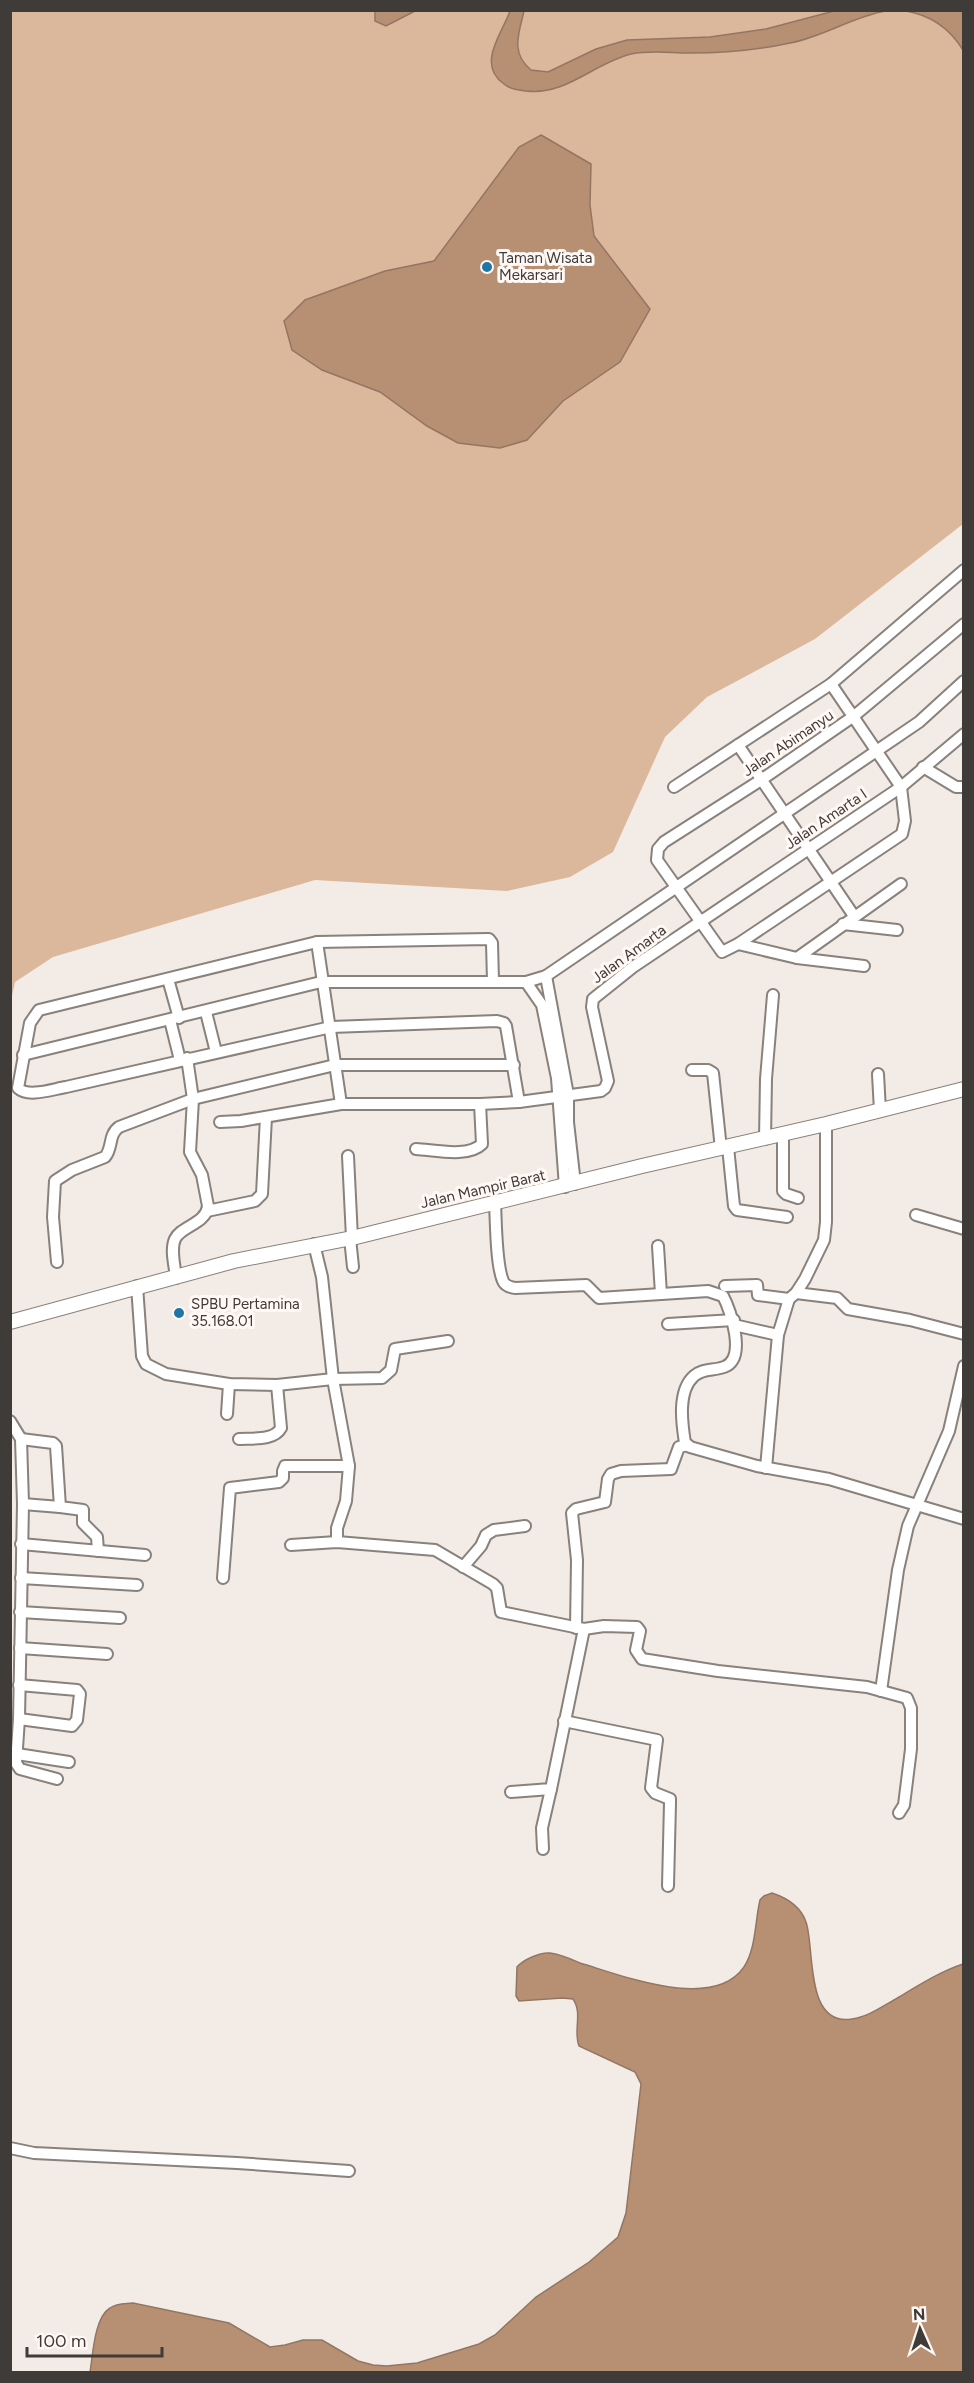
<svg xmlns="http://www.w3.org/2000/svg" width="974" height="2383" font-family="Figtree,sans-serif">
  <rect width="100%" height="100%" fill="#f3ebe5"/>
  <polygon fill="#dbb79c" points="11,11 963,11 963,524 815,639 707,697 665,737 613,852 570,877 507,891 315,880 53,957 15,982 11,1000"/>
  <g fill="#b79073" stroke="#937662" stroke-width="1.5">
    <polygon points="375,11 375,10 415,11 386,26 375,21"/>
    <path d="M510,11H524C519,33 510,53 531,70L548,72L596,49L627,40L710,37L766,29L834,11H885C852,17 823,37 790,43C758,50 723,53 690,53C670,53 651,50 631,54C594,63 566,96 526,91C518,90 510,89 504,84C476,64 502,34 510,11Z"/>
    <path d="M906,11H963V50C950,29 930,15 906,11Z"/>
    <polygon points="541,135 591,164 590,205 594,236 650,309 620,362 563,401 527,440 500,448 458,443 427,426 380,392 322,370 292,350 284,321 305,300 385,271 434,261 519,147"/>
    <path d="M772,1893C787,1898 801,1907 806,1922C815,1947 804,2027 852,2019C867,2017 880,2008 894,2000C916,1987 939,1972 963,1964V2372H90C93,2355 94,2318 110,2308C117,2303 125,2304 133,2303L229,2323L270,2347L285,2345L303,2340H322L358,2361L373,2365L387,2366L417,2363L479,2344L495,2335L536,2297L588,2263L618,2237L626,2213L641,2084L635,2072L579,2046C573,2031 583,2013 573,1999L562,1998L519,2001L516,1996L517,1967C523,1960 540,1952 550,1953C560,1954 571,1959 580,1963C621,1975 713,2012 744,1967C756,1949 755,1921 760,1900L764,1896Z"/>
  </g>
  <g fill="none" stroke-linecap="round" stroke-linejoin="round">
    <defs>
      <g id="minor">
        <polyline points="831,684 901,787 905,821 902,834 738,944 722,952 657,860 658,849 664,842 761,780 854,716 964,624"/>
        <polyline points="738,745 854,916"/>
        <polyline points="923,767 956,787 964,787"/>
        <polyline points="674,787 831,684 964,570"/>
        <polyline points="843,924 897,930"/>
        <polyline points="317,942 341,1104"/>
        <polyline points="738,944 797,958 864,966"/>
        <polyline points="797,958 901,884"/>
        <polyline points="546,976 568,1095 568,1122 575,1184"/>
        <polyline points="168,979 179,1018"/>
        <path d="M493,981L492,943L489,939L317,942L39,1010L30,1023L18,1088C28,1098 53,1089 66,1087L331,1027L497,1021L504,1023L506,1026L519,1102"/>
        <polyline points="526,982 542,1005 557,1078 565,1187"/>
        <polyline points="206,1012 216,1052"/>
        <polyline points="170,1020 180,1060"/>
        <polyline points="23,1055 321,982 526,982 546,976 919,722 964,681"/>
        <polyline points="692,1070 708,1070 713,1073 721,1149"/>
        <polyline points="878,1074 880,1111"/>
        <polyline points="220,1122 241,1121 341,1104 480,1104 519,1102 601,1091 605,1088 608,1081 592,1007 593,999 633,967 901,787 964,734"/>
        <polyline points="783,1134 783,1191 786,1194 798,1198"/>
        <polyline points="765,1139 766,1079 773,995"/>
        <polyline points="728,1147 734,1206 737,1210 787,1217"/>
        <path d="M416,1149C435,1150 468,1158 482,1144L480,1104"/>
        <polyline points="348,1156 352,1238"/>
        <path d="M495,1203C496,1222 496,1265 503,1281C505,1286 510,1287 515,1288L586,1285L599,1298L708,1291L723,1296C731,1311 747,1359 724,1367C713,1371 703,1368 694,1376C677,1391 682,1424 685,1443L690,1447L757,1466L829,1479L964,1519"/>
        <polyline points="207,1211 255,1201 262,1194 266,1117"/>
        <polyline points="916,1215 964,1229"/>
        <polyline points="350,1238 353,1267"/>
        <polyline points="658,1246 661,1294"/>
        <path d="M57,1262L53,1217L55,1181L72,1170L105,1157C113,1148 108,1135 119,1127L193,1099L335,1065H514"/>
        <path d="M176,1278C175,1266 170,1250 175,1239C181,1226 206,1224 208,1206L202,1175L190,1152L193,1099L187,1058"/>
        <polyline points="137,1286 142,1356 146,1364 166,1374 229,1384 277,1385 333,1379 382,1378 391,1370 395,1349 448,1341"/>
        <polyline points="725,1286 757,1285 758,1295 789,1299"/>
        <polyline points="796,1293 837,1298 848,1309 910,1320 964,1334"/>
        <polyline points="668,1324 734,1320"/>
        <polyline points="734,1325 778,1335"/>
        <polyline points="227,1414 229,1384"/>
        <polyline points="10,1421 21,1439 23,1504 19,1719 16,1763 20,1769 57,1779"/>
        <polyline points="21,1439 53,1443 56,1446 60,1507 83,1510 83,1523 97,1537 98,1551"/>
        <path d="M239,1439C252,1438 274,1441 281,1428L277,1385"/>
        <polyline points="766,1468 778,1335 789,1299 796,1293 805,1279 824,1240 826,1222 826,1124"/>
        <polyline points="23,1504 60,1507"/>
        <polyline points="337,1542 337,1528 346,1501 349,1466"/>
        <polyline points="21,1544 145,1555"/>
        <polyline points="291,1545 337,1542 435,1550 493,1584 497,1588 501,1612 584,1629 604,1626 637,1627 640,1631 636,1650 642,1659 718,1671 867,1687 907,1698 911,1708 911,1749 904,1805 899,1813"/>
        <polyline points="463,1567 481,1546 486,1535 494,1530 525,1526"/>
        <polyline points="21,1578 137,1585"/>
        <polyline points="223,1578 230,1488 279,1482 283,1478 283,1471 285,1466 349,1466 333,1379 322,1277 314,1244"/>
        <polyline points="20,1612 120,1618"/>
        <polyline points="576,1628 577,1560 572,1513 576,1509 605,1502 608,1479 611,1474 621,1471 671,1469 679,1447 688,1445"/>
        <polyline points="20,1648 107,1654"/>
        <polyline points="881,1691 898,1570 908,1526 949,1431 964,1366"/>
        <polyline points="19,1719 72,1726 77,1720 80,1694 77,1690 19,1685"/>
        <polyline points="564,1721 657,1740 651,1788 655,1793 670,1799 670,1803 668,1886"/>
        <polyline points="17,1754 69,1762"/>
        <polyline points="511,1792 551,1789 584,1629"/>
        <polyline points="543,1849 542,1828 551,1789"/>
        <polyline points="10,2148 34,2153 237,2163 349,2171"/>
      </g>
      <polyline id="tertiary" points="10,1322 234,1261 352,1238 642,1166 826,1124 964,1089"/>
    </defs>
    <use href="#minor" stroke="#88817c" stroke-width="14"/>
    <use href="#tertiary" stroke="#88817c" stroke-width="16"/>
    <use href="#minor" stroke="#fff" stroke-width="10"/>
    <use href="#tertiary" stroke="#fff" stroke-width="14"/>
  </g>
  <g fill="#1f77a6" stroke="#fff8f4" stroke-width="2">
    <circle cx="487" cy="267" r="6"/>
    <circle cx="179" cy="1313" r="6"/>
  </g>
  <g text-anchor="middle" stroke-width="6" stroke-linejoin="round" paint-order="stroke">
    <g font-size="15" fill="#3e3b39" stroke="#fff8f4" text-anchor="start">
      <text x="499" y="263">Taman Wisata<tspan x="499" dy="17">Mekarsari</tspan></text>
      <text x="191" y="1309">SPBU Pertamina<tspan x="191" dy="17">35.168.01</tspan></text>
    </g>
    <g font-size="15" fill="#3e3b39" stroke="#fff8f4">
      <text transform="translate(788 743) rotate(-34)" y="5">Jalan Abimanyu</text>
      <text transform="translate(826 819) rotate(-34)" y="5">Jalan Amarta I</text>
      <text transform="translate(629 954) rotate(-36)" y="5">Jalan Amarta</text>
      <text transform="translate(483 1189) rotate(-13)" y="5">Jalan Mampir Barat</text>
    </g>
  </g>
  <rect width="974" height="2383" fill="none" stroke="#3e3b39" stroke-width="24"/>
  <g transform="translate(920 2329) rotate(357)" stroke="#fff8f4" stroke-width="4.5" paint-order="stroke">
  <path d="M0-4.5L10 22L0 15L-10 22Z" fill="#3e3b39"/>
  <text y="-9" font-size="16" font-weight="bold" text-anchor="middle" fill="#3e3b39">N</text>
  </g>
  <path d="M27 2347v9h135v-9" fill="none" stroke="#3e3b39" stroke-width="3"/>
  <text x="36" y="2347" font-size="18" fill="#3e3b39" stroke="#fff8f4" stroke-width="4.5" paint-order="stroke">100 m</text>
</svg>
